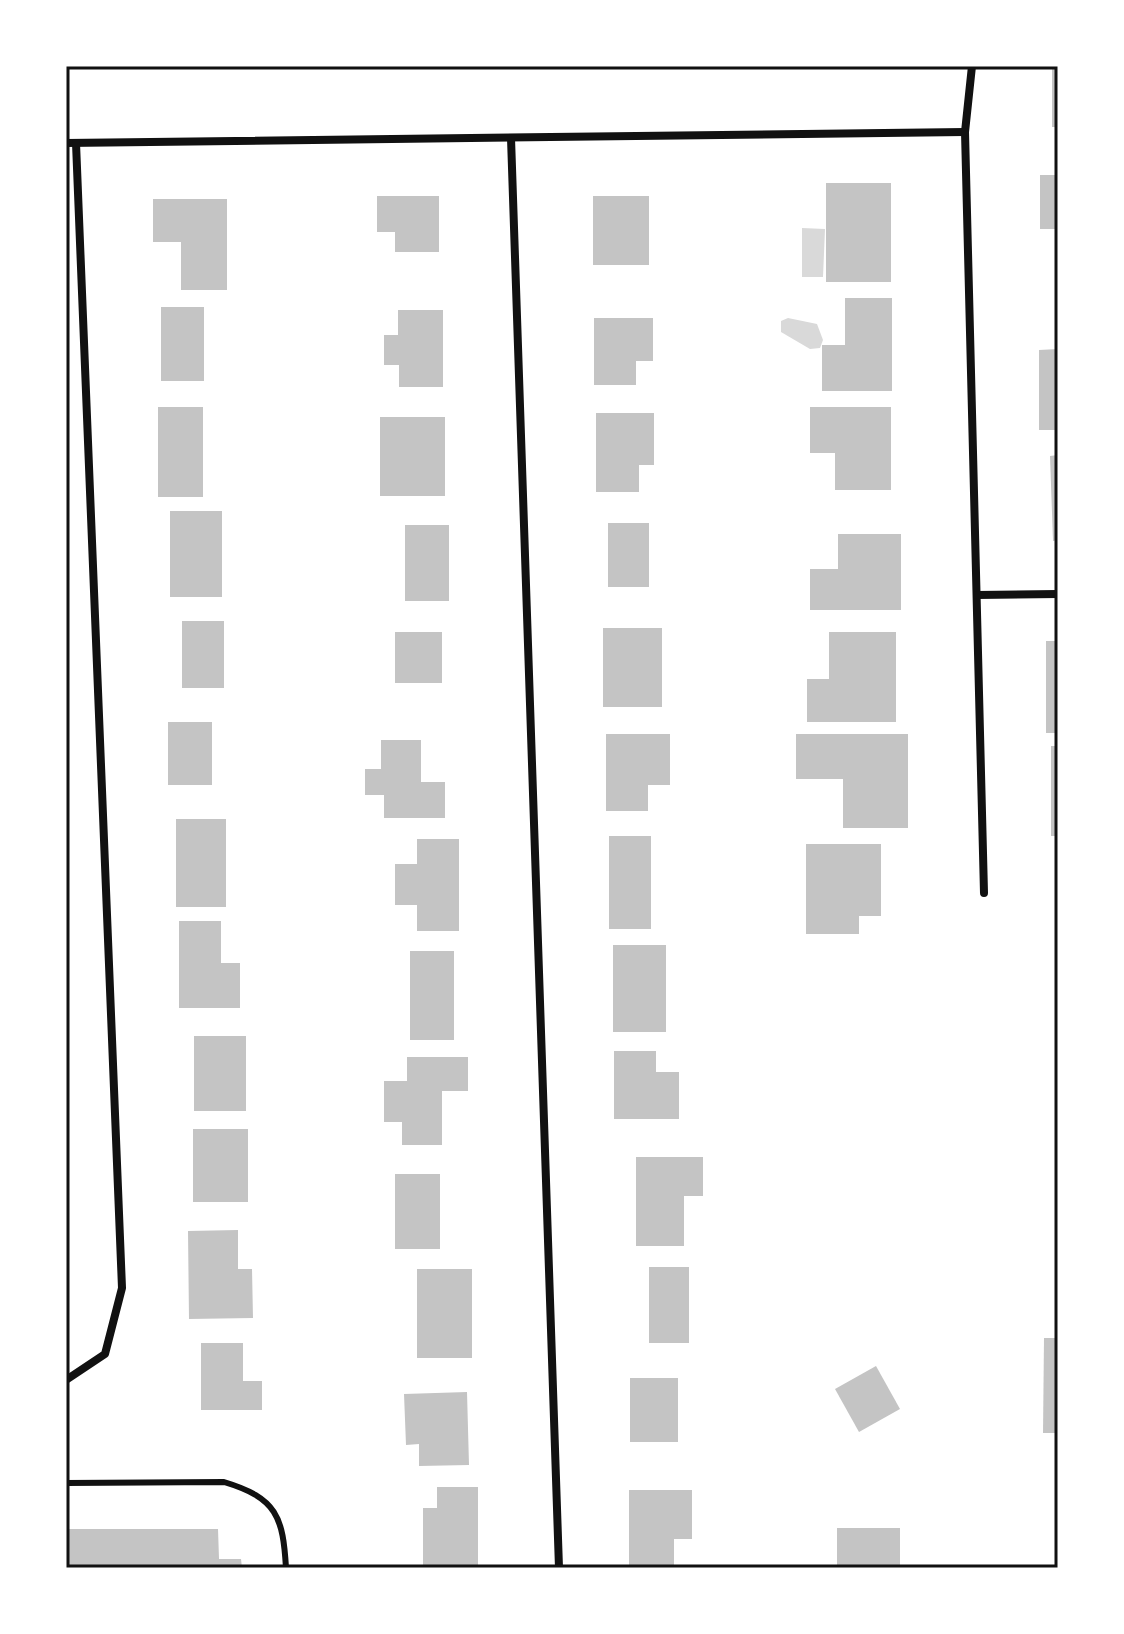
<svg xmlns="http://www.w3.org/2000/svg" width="1124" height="1634" font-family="Ubuntu,sans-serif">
  <rect width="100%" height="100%" fill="#fff"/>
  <g fill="#d9d9d9">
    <polygon points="802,228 825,229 823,277 802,277"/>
    <polygon points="788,318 817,324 823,340 820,348 810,349 781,332 781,321"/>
  </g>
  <g fill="#c4c4c4">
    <rect x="1052" y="66" width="6" height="61"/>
    <rect x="1040" y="175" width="18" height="54"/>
    <rect x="826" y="183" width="65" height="99"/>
    <polygon points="377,196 439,196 439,252 395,252 395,232 377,232"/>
    <rect x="593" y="196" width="56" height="69"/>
    <polygon points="153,199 227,199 227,290 181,290 181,242 153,242"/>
    <polygon points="845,298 892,298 892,391 822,391 822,345 845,345"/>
    <rect x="161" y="307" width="43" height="74"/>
    <polygon points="398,310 443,310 443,387 399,387 399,365 384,365 384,335 398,335"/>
    <polygon points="594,318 653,318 653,361 636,361 636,385 594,385"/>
    <polygon points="1058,349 1058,430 1039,430 1039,350"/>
    <rect x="158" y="407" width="45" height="90"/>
    <polygon points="810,407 891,407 891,490 835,490 835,453 810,453"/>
    <polygon points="596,413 654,413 654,465 639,465 639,492 596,492"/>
    <rect x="380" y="417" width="65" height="79"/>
    <polygon points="1058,455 1058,540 1053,541 1050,456"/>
    <rect x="170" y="511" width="52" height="86"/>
    <rect x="608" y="523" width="41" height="64"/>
    <rect x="405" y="525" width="44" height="76"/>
    <polygon points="838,534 901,534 901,610 810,610 810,569 838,569"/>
    <rect x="182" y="621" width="42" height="67"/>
    <rect x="603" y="628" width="59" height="79"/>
    <rect x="395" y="632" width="47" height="51"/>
    <polygon points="829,632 896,632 896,722 807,722 807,679 829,679"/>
    <rect x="1046" y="641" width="12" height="92"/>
    <rect x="168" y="722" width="44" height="63"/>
    <polygon points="606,734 670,734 670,785 648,785 648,811 606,811"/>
    <polygon points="796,734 908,734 908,828 843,828 843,779 796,779"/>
    <polygon points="381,740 421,740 421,782 445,782 445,818 384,818 384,795 365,795 365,769 381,769"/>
    <rect x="1051" y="746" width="7" height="90"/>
    <rect x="176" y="819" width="50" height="88"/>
    <rect x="609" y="836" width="42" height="93"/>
    <polygon points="417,839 459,839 459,931 417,931 417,905 395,905 395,864 417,864"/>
    <polygon points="806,844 881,844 881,916 859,916 859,934 806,934"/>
    <polygon points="179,921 221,921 221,963 240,963 240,1008 179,1008"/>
    <rect x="613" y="945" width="53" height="87"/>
    <rect x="410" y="951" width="44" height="89"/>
    <rect x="194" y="1036" width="52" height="75"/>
    <polygon points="614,1051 656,1051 656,1072 679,1072 679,1119 614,1119"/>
    <polygon points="407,1057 468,1057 468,1091 442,1091 442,1145 402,1145 402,1122 384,1122 384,1081 407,1081"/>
    <rect x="193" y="1129" width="55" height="73"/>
    <polygon points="636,1157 703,1157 703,1196 684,1196 684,1246 636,1246"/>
    <rect x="395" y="1174" width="45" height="75"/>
    <polygon points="238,1230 238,1269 252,1269 253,1318 189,1319 188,1231"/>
    <rect x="649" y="1267" width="40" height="76"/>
    <rect x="417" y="1269" width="55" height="89"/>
    <polygon points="1044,1338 1058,1338 1058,1433 1043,1433"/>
    <polygon points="201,1343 243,1343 243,1381 262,1381 262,1410 201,1410"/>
    <polygon points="876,1366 900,1409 859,1432 835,1389"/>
    <rect x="630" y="1378" width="48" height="64"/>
    <polygon points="467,1392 469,1465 419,1466 419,1444 406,1445 404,1394"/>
    <polygon points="437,1487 478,1487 478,1568 423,1568 423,1508 437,1508"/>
    <polygon points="629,1490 692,1490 692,1539 674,1539 674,1567 629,1567"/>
    <rect x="837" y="1528" width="63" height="37"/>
    <polygon points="66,1529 218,1529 219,1559 241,1559 242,1568 66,1568"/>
  </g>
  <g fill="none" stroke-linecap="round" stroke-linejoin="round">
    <path stroke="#111" stroke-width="6" d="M66,1483L224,1482C277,1498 283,1517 286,1568"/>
    <g stroke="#111" stroke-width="8">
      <polyline points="972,66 965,132 984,893"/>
      <polyline points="511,138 559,1568"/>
      <polyline points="66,143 965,132"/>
      <polyline points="977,595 1058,594"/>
      <polyline points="66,1380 105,1354 122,1288 76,143"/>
    </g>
  </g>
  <rect width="1124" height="1634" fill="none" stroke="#ffffff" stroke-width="136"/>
  <rect x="68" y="68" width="988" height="1498" fill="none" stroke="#111" stroke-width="3"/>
</svg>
